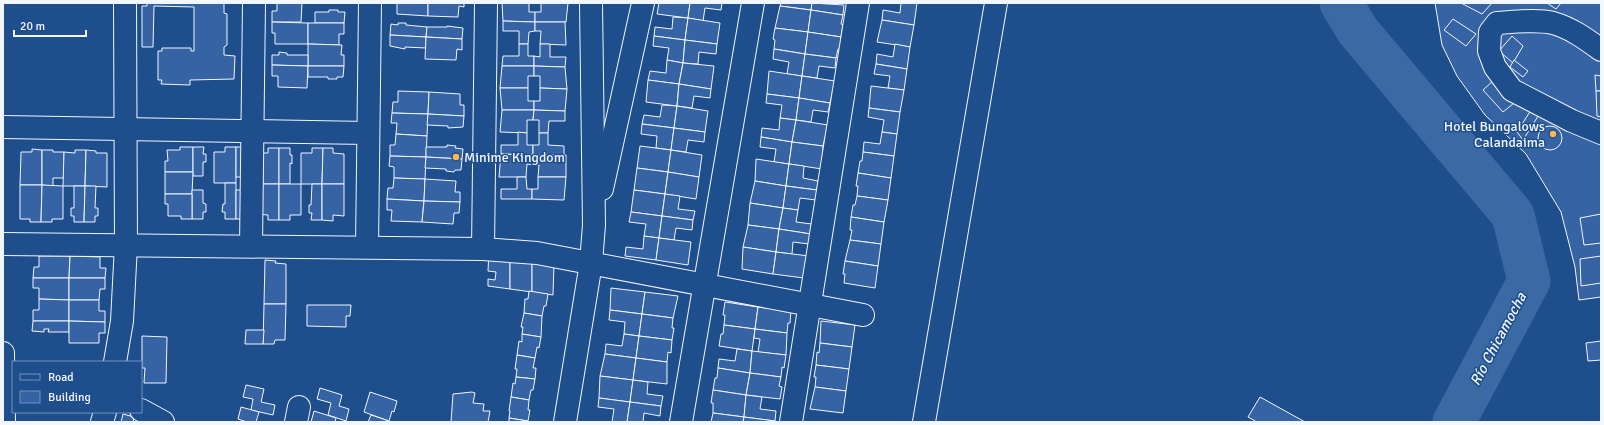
<svg xmlns="http://www.w3.org/2000/svg" width="1604" height="425" font-family="Signika,sans-serif">
  <rect width="100%" height="100%" fill="#1f4e8c"/>
  <g fill="none" stroke-linecap="round" stroke-linejoin="round">
    <polyline stroke="#3b69a3" stroke-width="43" points="1341,3 1358,31 1513,215 1529,281 1454,422"/>
  </g>
  <g fill="#3563a3" stroke="#f2f6ff">
    <polygon points="147,3 224,3 224,13 227,14 227,45 224,47 224,55 235,56 234,79 190,80 190,85 161,84 162,80 158,80 158,51 162,51 162,48 191,48 191,51 194,51 194,7 154,6 153,47 142,47 142,6 147,6"/>
    <polygon points="277,3 302,3 301,22 272,22 272,11 277,11"/>
    <polygon points="394,3 428,3 428,16 397,14 397,3"/>
    <polygon points="428,3 464,3 464,7 459,6 458,17 428,16"/>
    <polygon points="502,3 529,3 529,12 535,12 535,22 503,21"/>
    <polygon points="541,3 568,3 566,22 535,22 535,12 541,12"/>
    <polygon points="659,3 690,3 688,18 657,14"/>
    <polygon points="690,3 722,3 721,10 705,8 703,21 688,18"/>
    <polygon points="781,3 812,3 811,10 780,6"/>
    <polygon points="812,3 844,5 843,15 811,10"/>
    <polygon points="901,3 917,3 914,25 882,20 883,10 900,13"/>
    <polygon points="1435,3 1601,3 1601,297 1579,300 1575,267 1561,212 1526,154 1485,115 1457,76 1442,45"/>
    <polygon points="1461,3 1492,3 1482,14"/>
    <polygon points="1547,3 1561,3 1556,9"/>
    <polygon points="780,6 811,10 808,32 775,28"/>
    <polygon points="329,10 338,10 338,12 345,12 344,23 315,23 315,12 329,12"/>
    <polygon points="811,10 843,15 841,24 843,25 841,37 808,32"/>
    <polygon points="673,17 688,18 685,40 654,36 655,27 672,29"/>
    <polygon points="688,18 720,23 717,44 685,40"/>
    <polygon points="1453,19 1476,34 1466,46 1444,30"/>
    <polygon points="882,20 914,25 910,47 877,42"/>
    <polygon points="503,21 535,22 535,31 529,32 528,44 519,44 519,31 503,31"/>
    <polygon points="272,22 308,23 308,44 275,44 275,33 272,33"/>
    <polygon points="535,22 565,22 566,45 540,44 541,31 535,31"/>
    <polygon points="308,23 344,23 344,34 339,34 339,45 308,44"/>
    <polygon points="398,23 406,23 406,25 427,27 426,37 390,35 391,24 398,25"/>
    <polygon points="447,26 463,28 462,39 426,37 427,27 447,27"/>
    <polygon points="775,28 808,32 805,54 774,49 775,40 773,39"/>
    <polygon points="808,32 841,37 840,49 838,49 836,58 805,54"/>
    <polygon points="390,35 426,37 426,48 405,47 405,49 390,46"/>
    <polygon points="654,36 685,40 683,63 667,60 669,48 653,46"/>
    <polygon points="1512,36 1523,46 1513,63 1499,51"/>
    <polygon points="426,37 462,39 462,50 457,49 456,60 425,59"/>
    <polygon points="685,40 717,44 716,54 699,52 698,64 683,63"/>
    <polygon points="308,44 342,45 341,55 344,55 344,66 308,66"/>
    <polygon points="519,44 528,44 528,56 534,56 534,66 502,66 503,56 519,56"/>
    <polygon points="540,44 550,44 550,57 566,57 565,67 534,66 534,56 540,57"/>
    <polygon points="895,44 910,47 907,69 876,64 877,54 893,57"/>
    <polygon points="774,49 805,54 802,76 787,74 789,62 773,59"/>
    <polygon points="279,52 287,53 287,55 308,55 308,66 272,65 272,55 279,55"/>
    <polygon points="805,54 836,58 835,68 819,66 817,78 802,76"/>
    <polygon points="667,60 683,63 679,84 648,80 650,71 666,73"/>
    <polygon points="1514,60 1528,71 1523,77 1510,67"/>
    <polygon points="683,63 714,66 711,89 679,84"/>
    <polygon points="876,64 907,69 904,90 888,88 890,76 874,74"/>
    <polygon points="272,65 308,66 307,88 278,87 278,76 272,76"/>
    <polygon points="308,66 344,66 343,77 337,77 337,79 328,79 328,77 308,77"/>
    <polygon points="502,66 534,66 534,76 528,76 528,88 500,88"/>
    <polygon points="534,66 565,67 567,89 540,88 540,76 534,76"/>
    <polygon points="769,71 802,76 799,98 767,94"/>
    <polygon points="1595,75 1601,76 1601,91 1596,91"/>
    <polygon points="802,76 835,81 830,103 799,98"/>
    <polygon points="648,80 679,84 677,106 646,102"/>
    <polygon points="1494,80 1514,103 1503,112 1483,90"/>
    <polygon points="679,84 711,89 710,98 694,96 692,108 677,106"/>
    <polygon points="871,86 904,90 900,112 869,108"/>
    <polygon points="500,88 528,88 528,101 534,101 534,110 502,110"/>
    <polygon points="540,88 567,89 565,111 534,110 534,101 540,101"/>
    <polygon points="398,91 429,92 428,114 392,113 393,102 398,102"/>
    <polygon points="1596,91 1601,91 1601,117 1597,116"/>
    <polygon points="429,92 460,94 460,105 464,105 464,116 428,114"/>
    <polygon points="767,94 799,98 796,120 780,118 782,105 766,103"/>
    <polygon points="799,98 830,103 828,112 813,110 811,122 796,120"/>
    <polygon points="662,105 677,106 674,128 642,124 644,115 660,117"/>
    <polygon points="677,106 708,111 705,132 674,128"/>
    <polygon points="869,108 900,112 897,134 882,132 884,120 868,117"/>
    <polygon points="502,110 534,110 533,120 527,120 527,133 500,132"/>
    <polygon points="534,110 565,111 565,121 549,121 548,133 539,133 539,120 533,120"/>
    <polygon points="1531,110 1540,113 1523,140 1517,132"/>
    <polygon points="392,113 428,114 427,136 396,134 397,123 391,123"/>
    <polygon points="428,114 464,116 463,127 448,128 448,126 427,125"/>
    <polygon points="780,118 796,120 792,142 761,137 762,128 779,130"/>
    <polygon points="796,120 828,125 827,137 825,137 823,146 792,142"/>
    <polygon points="642,124 674,128 671,150 656,148 657,136 641,134"/>
    <circle cx="1550" cy="138" r="12"/>
    <polygon points="674,128 705,132 704,142 688,140 686,152 671,150"/>
    <polygon points="518,132 527,133 527,145 533,145 533,155 501,154 501,145 518,145"/>
    <polygon points="882,132 897,134 894,156 863,152 864,142 880,144"/>
    <polygon points="539,133 548,133 548,145 564,146 564,155 533,155 533,145 539,145"/>
    <polygon points="396,134 427,136 426,157 390,156 390,145 395,145"/>
    <polygon points="761,137 792,142 789,164 774,162 776,149 760,147"/>
    <polygon points="792,142 823,146 822,169 789,164"/>
    <polygon points="447,145 456,146 455,148 463,149 462,159 426,157 426,147 447,147"/>
    <polygon points="640,146 671,150 668,172 637,168"/>
    <polygon points="180,147 193,147 193,172 165,172 165,161 168,161 167,150 180,150"/>
    <polygon points="193,147 204,147 203,154 206,154 206,162 203,162 203,176 193,176"/>
    <polygon points="225,147 236,147 236,183 214,183 214,152 225,152"/>
    <rect x="236" y="147" width="11" height="30"/>
    <polygon points="268,148 279,148 279,184 257,184 258,153 268,153"/>
    <polygon points="279,148 290,148 290,155 292,155 292,164 290,163 290,184 279,184"/>
    <polygon points="312,148 323,148 322,184 301,184 301,153 312,153"/>
    <polygon points="323,148 333,148 333,153 344,154 344,184 322,184"/>
    <polygon points="32,149 42,150 42,185 20,185 21,152 32,152"/>
    <polygon points="42,150 53,150 53,152 64,152 64,178 53,178 53,186 42,185"/>
    <polygon points="75,150 86,150 85,186 63,186 64,152 75,153"/>
    <polygon points="86,150 96,151 96,153 107,153 107,187 85,186"/>
    <polygon points="671,150 702,155 699,177 668,172"/>
    <polygon points="863,152 894,156 891,178 858,173 860,161 862,161"/>
    <polygon points="501,154 533,155 533,165 527,164 526,177 499,177"/>
    <polygon points="533,155 566,155 566,177 538,177 539,165 533,165"/>
    <polygon points="390,156 426,157 425,179 394,178 394,167 389,166"/>
    <polygon points="426,157 462,159 461,170 455,170 454,172 446,171 446,169 425,168"/>
    <polygon points="756,159 789,164 786,186 755,181"/>
    <polygon points="789,164 804,166 803,178 818,181 817,190 786,186"/>
    <polygon points="637,168 668,172 665,194 634,190"/>
    <polygon points="165,172 193,172 192,194 165,194"/>
    <polygon points="668,172 699,177 696,199 665,194"/>
    <polygon points="858,173 891,178 888,200 857,196 858,186 856,186"/>
    <polygon points="517,177 526,177 527,189 532,189 532,199 501,199 501,189 517,189"/>
    <polygon points="538,177 566,177 564,200 532,199 532,189 538,189"/>
    <polygon points="394,178 425,179 424,201 387,199 388,188 393,188"/>
    <polygon points="425,179 456,181 455,192 460,192 460,202 424,201"/>
    <polygon points="755,181 786,186 783,208 750,203"/>
    <polygon points="225,183 236,183 236,219 225,219 225,212 222,212 223,204 225,204"/>
    <polygon points="257,184 279,184 279,220 268,220 268,215 257,214"/>
    <polygon points="279,184 301,184 301,215 290,215 290,220 279,220"/>
    <polygon points="312,184 322,184 322,220 311,220 312,213 309,213 309,205 311,205"/>
    <polygon points="322,184 344,184 344,216 333,215 333,221 322,220"/>
    <polygon points="20,185 42,185 41,222 30,222 30,219 20,219"/>
    <polygon points="42,185 63,186 63,219 52,219 52,222 41,222"/>
    <polygon points="74,186 85,186 84,222 74,222 74,216 71,216 71,208 74,208"/>
    <polygon points="85,186 96,186 95,208 98,208 98,216 95,216 95,222 84,222"/>
    <polygon points="786,186 817,190 816,200 800,198 798,210 783,208"/>
    <polygon points="192,190 203,190 203,203 206,204 206,212 203,212 203,219 192,219"/>
    <polygon points="236,190 247,190 246,219 236,219"/>
    <polygon points="634,190 665,194 662,216 631,212"/>
    <polygon points="165,194 192,194 192,219 181,219 181,216 168,216 168,204 165,204"/>
    <polygon points="665,194 680,196 678,209 695,211 693,220 662,216"/>
    <polygon points="857,196 888,200 884,222 851,217 853,205 855,205"/>
    <polygon points="387,199 424,201 422,222 391,221 392,210 387,210"/>
    <polygon points="424,201 460,202 459,213 454,213 453,224 422,222"/>
    <polygon points="750,203 783,208 779,229 748,225"/>
    <polygon points="783,208 798,210 796,222 812,224 811,234 779,229"/>
    <polygon points="631,212 662,216 659,238 644,236 646,224 629,222"/>
    <polygon points="1601,214 1601,243 1584,245 1580,218"/>
    <polygon points="662,216 693,220 692,230 676,228 674,240 659,238"/>
    <polygon points="851,217 884,222 881,244 850,240 852,230 850,230"/>
    <polygon points="748,225 779,229 776,252 743,247"/>
    <polygon points="779,229 811,234 809,244 793,242 792,254 776,252"/>
    <polygon points="644,236 659,238 656,260 625,256 626,247 643,249"/>
    <polygon points="659,238 691,242 688,265 656,260"/>
    <polygon points="850,240 881,244 878,266 845,261"/>
    <polygon points="743,247 776,252 773,274 742,269"/>
    <polygon points="489,252 510,257 510,289 488,286 488,279 495,280 496,272 488,271"/>
    <polygon points="776,252 809,256 804,278 773,274"/>
    <polygon points="39,256 70,256 69,278 33,278 34,267 39,267"/>
    <polygon points="70,256 100,257 100,268 106,268 105,278 69,278"/>
    <polygon points="1601,256 1601,283 1581,286 1580,259"/>
    <polygon points="510,257 532,258 532,292 510,289"/>
    <polygon points="532,258 554,263 553,295 532,292"/>
    <polygon points="265,260 276,261 275,263 286,264 286,304 264,304"/>
    <polygon points="845,261 878,266 875,288 844,283 845,274 843,274"/>
    <polygon points="33,278 69,278 69,300 39,299 39,288 33,288"/>
    <polygon points="69,278 105,278 105,289 100,289 99,300 69,300"/>
    <polygon points="611,288 645,292 642,314 610,310"/>
    <polygon points="529,291 548,294 546,306 544,306 542,316 524,313 525,299 528,299"/>
    <polygon points="645,292 678,296 673,318 642,314"/>
    <polygon points="39,299 69,300 69,321 33,321 33,310 39,310"/>
    <polygon points="69,300 99,300 99,311 105,311 105,322 69,321"/>
    <polygon points="725,302 758,307 755,329 724,325 725,315 723,315"/>
    <polygon points="264,304 286,304 285,340 275,340 274,344 263,344"/>
    <polygon points="307,305 351,305 350,316 346,316 346,327 307,326"/>
    <polygon points="758,307 791,311 790,323 788,323 787,333 755,329"/>
    <polygon points="610,310 642,314 639,336 624,334 625,322 609,320"/>
    <polygon points="524,313 542,316 541,337 522,334 523,327 521,327"/>
    <polygon points="642,314 673,318 672,328 674,328 672,340 639,336"/>
    <polygon points="33,321 69,321 69,332 48,332 49,329 44,329 44,332 32,331"/>
    <polygon points="69,321 105,322 105,333 99,333 99,343 69,343"/>
    <polygon points="821,321 855,325 852,347 820,343"/>
    <polygon points="724,325 755,329 752,351 719,346 721,334 723,334"/>
    <polygon points="755,329 787,333 786,355 758,352 760,339 754,338"/>
    <polygon points="246,330 264,330 263,344 245,344"/>
    <polygon points="522,334 541,337 539,348 537,347 535,358 517,355 519,341 522,342"/>
    <polygon points="624,334 639,336 636,358 605,354 606,344 622,346"/>
    <polygon points="142,336 167,337 166,383 144,383 145,368 142,368"/>
    <polygon points="639,336 672,340 671,353 668,352 667,362 636,358"/>
    <polygon points="1601,341 1601,360 1588,361 1586,343"/>
    <polygon points="820,343 852,347 849,369 816,365 817,352 819,353"/>
    <polygon points="737,349 752,351 750,373 718,368 719,359 735,361"/>
    <polygon points="752,351 786,355 784,368 782,367 781,377 750,373"/>
    <polygon points="605,354 636,358 633,380 600,376"/>
    <polygon points="517,355 535,358 533,368 536,368 535,379 516,377 517,369 515,369"/>
    <polygon points="636,358 667,362 667,384 633,380"/>
    <polygon points="816,365 849,369 846,391 815,387 816,377 814,377"/>
    <polygon points="718,368 750,373 746,395 713,390 715,378 717,378"/>
    <polygon points="750,373 781,377 779,386 782,387 780,399 746,395"/>
    <polygon points="600,376 633,380 630,402 599,398"/>
    <polygon points="516,377 535,379 533,390 531,390 529,400 511,397 513,383 515,384"/>
    <polygon points="633,380 648,382 647,394 663,396 661,406 630,402"/>
    <polygon points="246,385 264,389 261,402 275,405 273,415 251,410 253,399 243,397"/>
    <polygon points="815,387 846,391 843,413 810,409"/>
    <polygon points="320,388 342,395 339,406 349,409 346,421 328,415 331,403 317,399"/>
    <polygon points="713,390 746,395 744,417 713,413 713,403 711,403"/>
    <polygon points="370,392 397,401 394,412 392,411 389,421 364,412"/>
    <polygon points="472,392 475,393 473,403 484,404 483,411 490,411 488,422 451,422 453,394"/>
    <polygon points="746,395 762,397 760,409 776,411 775,421 744,417"/>
    <polygon points="511,397 529,400 528,410 530,410 528,421 509,418 510,411 509,411"/>
    <polygon points="1260,397 1305,422 1257,422 1248,417"/>
    <polygon points="599,398 630,402 627,422 612,422 614,409 598,407"/>
    <polygon points="630,402 661,406 660,416 644,413 643,422 627,422"/>
    <polygon points="241,407 259,412 256,422 247,422 238,419"/>
    <polygon points="314,411 336,418 335,422 311,422"/>
    <polygon points="713,413 744,417 743,422 711,422"/>
    <polygon points="123,414 134,417 133,422 121,422"/>
    <polygon points="371,415 389,421 388,422 368,422"/>
    <polygon points="744,417 775,421 775,422 743,422"/>
    <polygon points="509,418 528,421 528,422 509,422"/>
  </g>
  <g fill="none" stroke-linecap="round" stroke-linejoin="round">
    <defs>
      <g id="minor">
        <path d="M1601,50C1586,39 1571,28 1553,23C1537,19 1514,22 1497,23L1490,32L1489,51L1495,67L1512,90L1572,121L1601,133"/>
        <polyline points="3,127 368,133"/>
        <polyline points="602,189 643,3"/>
        <polyline points="3,244 483,249 537,253 863,315"/>
        <polyline points="251,246 254,3"/>
        <polyline points="367,247 370,3"/>
        <polyline points="483,249 486,3"/>
        <polyline points="3,353 4,422"/>
        <polyline points="115,362 122,321 126,245 125,3"/>
        <polyline points="141,410 163,422"/>
        <polyline points="102,422 105,412"/>
        <polyline points="296,422 299,407"/>
        <polyline points="565,422 591,263 594,225 591,3"/>
        <polyline points="681,422 753,3"/>
        <polyline points="791,422 858,3"/>
        <polyline points="924,422 996,3"/>
      </g>
    </defs>
    <use href="#minor" stroke="#f2f6ff" stroke-width="24"/>
    <use href="#minor" stroke="#1f4e8c" stroke-width="22"/>
  </g>
  <g fill="#ffb74d" stroke="#1f4e8c" stroke-width="1.5">
    <circle cx="1553" cy="134" r="4"/>
    <circle cx="456" cy="157" r="4"/>
  </g>
  <g text-anchor="middle" stroke-width="3" stroke-linejoin="round" paint-order="stroke">
    <g font-size="14" fill="#f2f6ff" stroke="#1f4e8c" text-anchor="end">
      <text x="1545" y="131">Hotel Bungalows<tspan x="1545" dy="16">Calandaima</tspan></text>
      <text x="464" y="162" text-anchor="start">Minime Kingdom</text>
    </g>
    <g font-size="15" font-style="italic" fill="#f2f6ff" stroke="#1f4e8c">
      <text transform="translate(1498 339) rotate(-62)" y="5">Río Chicamocha</text>
    </g>
  </g>
  <rect width="1604" height="425" fill="none" stroke="#f2f6ff" stroke-width="8"/>
  <rect x="12" y="361" width="130" height="52" fill="#1f4e8c" stroke="#7391ba"/>
  <rect x="20" y="374" width="20" height="6" fill="#1f4e8c" stroke="#7391ba"/>
  <text x="48" y="381" font-size="12" fill="#f2f6ff">Road</text>
  <rect x="20" y="391" width="20" height="12" fill="#3563a3" stroke="#7391ba"/>
  <text x="48" y="401" font-size="12" fill="#f2f6ff">Building</text>
  <path d="M14 30v6h72v-6" fill="none" stroke="#f2f6ff" stroke-width="2"/>
  <text x="20" y="30" font-size="12" fill="#f2f6ff" stroke="#1f4e8c" stroke-width="3" paint-order="stroke">20 m</text>
</svg>
